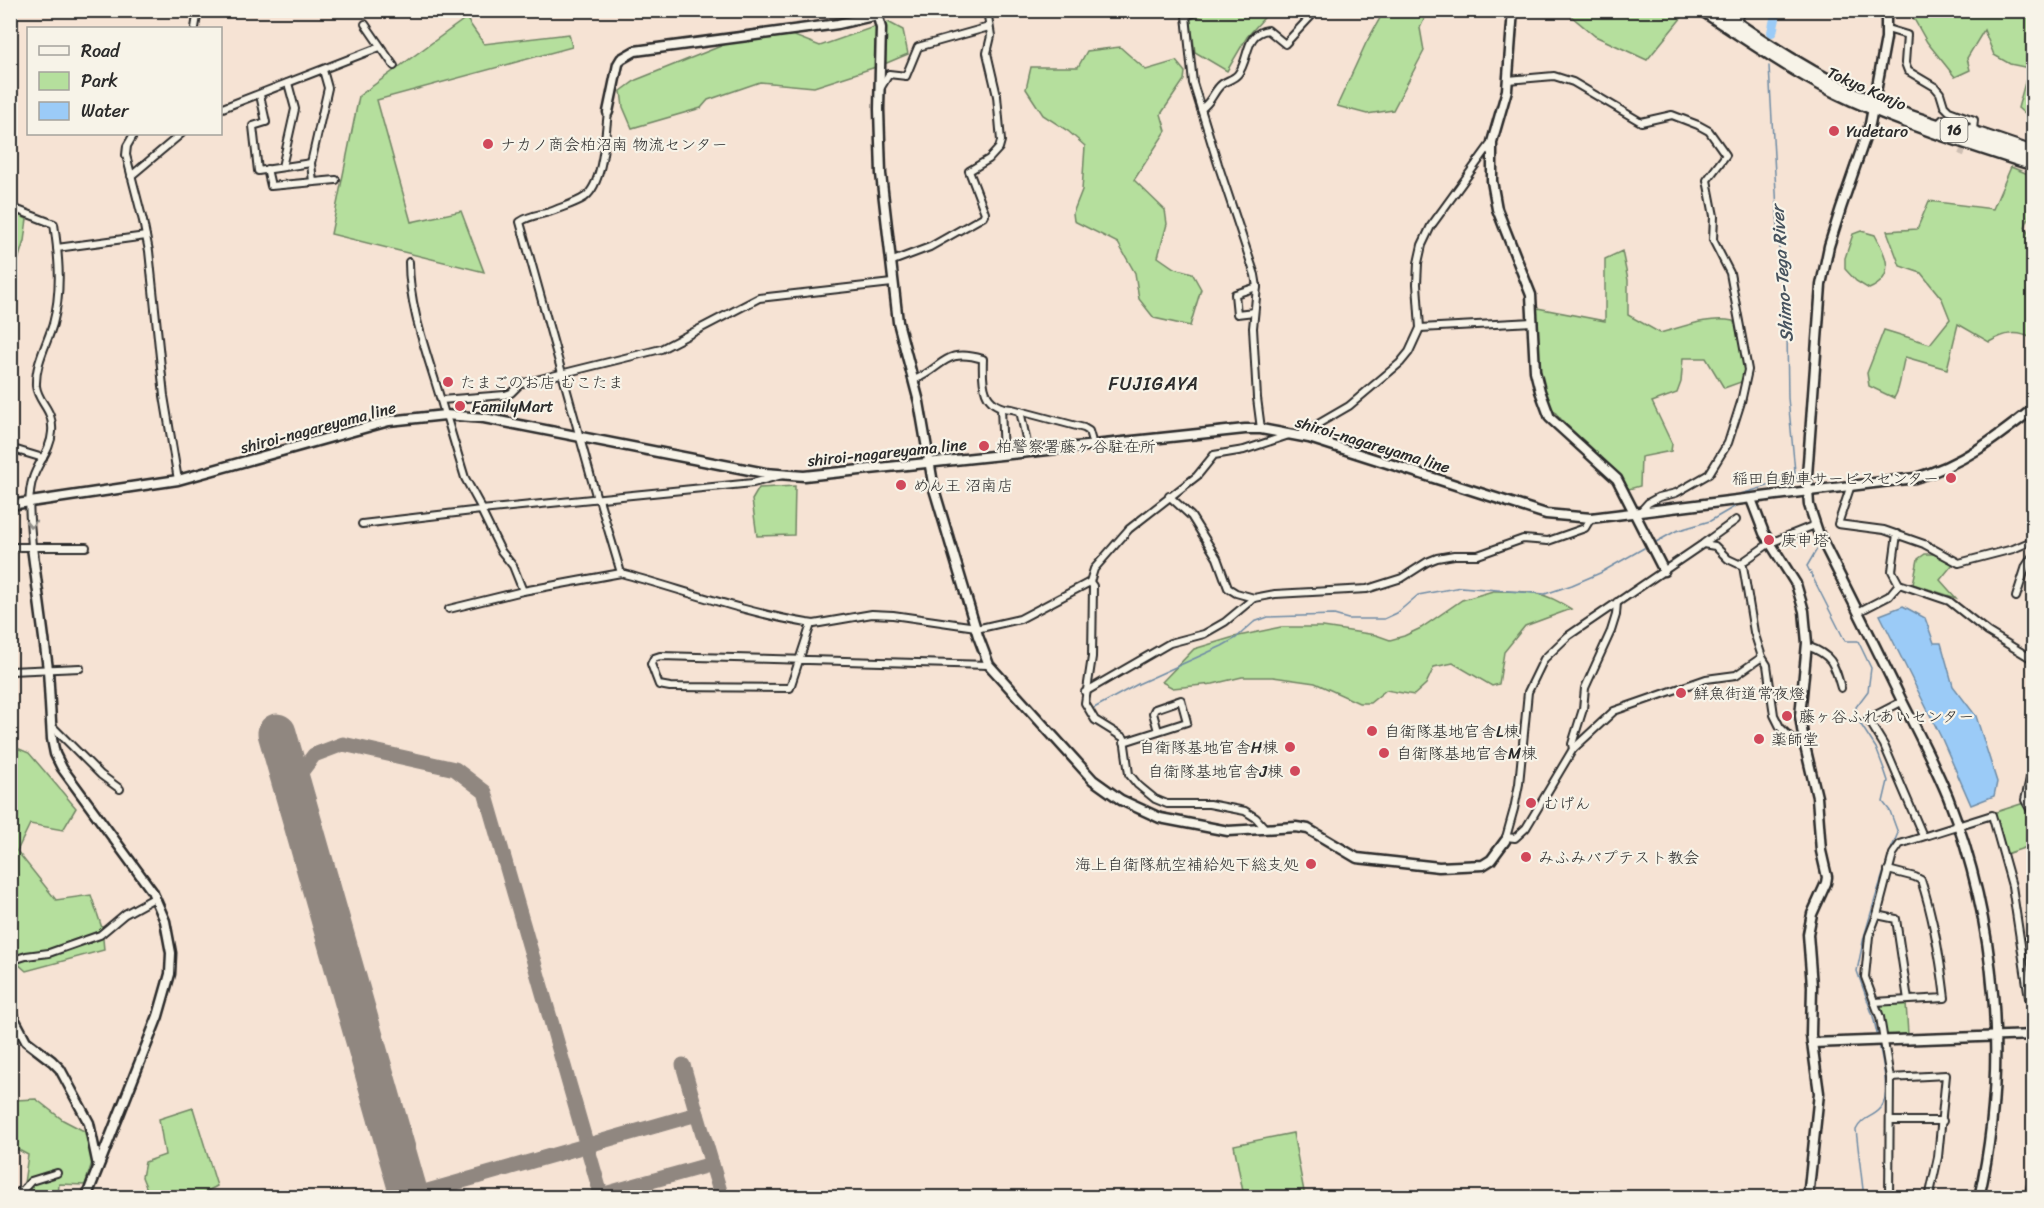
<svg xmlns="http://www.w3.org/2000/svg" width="2044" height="1208" font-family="Sriracha,'Klee One',sans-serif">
  <rect width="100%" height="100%" fill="#f6e3d4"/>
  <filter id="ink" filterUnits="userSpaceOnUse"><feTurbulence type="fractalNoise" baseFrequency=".0167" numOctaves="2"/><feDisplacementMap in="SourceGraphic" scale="12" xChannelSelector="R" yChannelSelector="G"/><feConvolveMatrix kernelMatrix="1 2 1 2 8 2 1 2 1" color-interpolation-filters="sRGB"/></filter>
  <g filter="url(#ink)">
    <g fill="#b5df9d" stroke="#708564" stroke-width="1.5">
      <polygon points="1909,10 2033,11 2033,121 2018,108 2029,68 2010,64 1994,55 1984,30 1967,58 1970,70 1955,77 1927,42"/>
      <polygon points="1189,11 1270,11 1247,37 1227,71 1195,52"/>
      <polygon points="1384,11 1428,11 1420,28 1424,51 1393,110 1367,114 1337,106 1366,43"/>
      <polygon points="1565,11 1687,11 1647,60 1595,36"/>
      <polygon points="466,18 484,44 569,34 572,47 377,100 411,222 461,211 484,272 331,234 359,96"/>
      <polygon points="888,22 903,30 908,54 882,65 814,87 760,82 708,100 701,108 632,128 623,107 621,91 636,80 741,38 774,28 820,46"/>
      <polygon points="1120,47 1146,70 1176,61 1185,72 1184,80 1161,114 1166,131 1134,180 1165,210 1167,224 1158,257 1174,268 1192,273 1201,289 1190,326 1154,318 1139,299 1135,273 1118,243 1074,221 1073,213 1082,190 1085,146 1068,131 1043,115 1026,89 1031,67 1078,67 1087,51"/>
      <path d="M2011,167L2033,176V207L2025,227L2033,243V339C2017,330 2005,333 1989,342L1958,324L1947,369L1905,357C1900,371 1902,386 1894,398L1869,386L1867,373L1884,330L1930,344L1950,319L1942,299L1921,273L1900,266L1887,231L1917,229L1929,201L1993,209Z"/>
      <polygon points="11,212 27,219 24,241 11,283"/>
      <path d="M1861,231L1875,235C1886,255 1897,277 1869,289L1856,281L1845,269V258L1853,234Z"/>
      <path d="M1622,251L1628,280V315L1660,333C1683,327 1709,316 1733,321L1745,339L1751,367L1741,382L1724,388L1706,358H1683L1681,382L1677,393L1652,402L1672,444L1671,451L1641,457L1640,486L1629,489C1618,476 1607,463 1595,451C1581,437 1563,425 1552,408C1536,384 1538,336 1537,308L1605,321V259Z"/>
      <polygon points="795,486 794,535 757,536 752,500 759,488"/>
      <polygon points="1925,554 1935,554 1953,564 1940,580 1956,598 1913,584 1918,559"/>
      <path d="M1493,591C1528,591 1542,590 1571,609L1525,626L1504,652L1499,684L1492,686L1453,663L1434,667L1426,684L1414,695L1386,690L1370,703H1359L1315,683L1273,677H1242L1213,684L1173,688L1162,682L1194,649L1234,637L1281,627H1323L1376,635L1390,640L1404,636L1421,628L1462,600Z"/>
      <polygon points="10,745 29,753 76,808 63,830 30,824 17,851 56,900 91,895 102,928 104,950 26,971 16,962 11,943"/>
      <polygon points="2024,803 2033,824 2033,845 2006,854 1993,813"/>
      <polygon points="1906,1003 1908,1034 1888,1035 1885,1032 1879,1008 1882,1005"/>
      <polygon points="36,1099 63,1120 88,1133 94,1156 85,1185 59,1184 58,1197 28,1189 24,1183 28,1155 11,1146 11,1103 15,1100"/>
      <polygon points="193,1108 217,1186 196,1197 150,1197 142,1177 145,1162 165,1155 159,1119"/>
      <polygon points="1293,1133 1305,1197 1244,1197 1234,1145"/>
    </g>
    <polygon fill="#9bcbf7" stroke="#6e8ba5" stroke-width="1.5" points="1903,606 1925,618 1934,643 1941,643 1953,686 1976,716 1997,782 1994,796 1971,805 1942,739 1880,615"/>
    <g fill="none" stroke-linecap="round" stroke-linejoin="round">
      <g stroke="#6e8ba5" stroke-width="1.5">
        <polyline points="645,10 646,16 680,10"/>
        <polyline points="1769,66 1780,264 1787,332 1788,398 1796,482"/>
        <polyline points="1737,495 1796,478"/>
        <polyline points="1656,542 1676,531 1710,521 1734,507"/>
        <polyline points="1817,549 1807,566 1845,641 1858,641 1871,668 1868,691 1856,707 1856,717 1876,748 1884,769 1888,781 1883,802 1890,811 1898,833 1890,852 1876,896 1864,937 1857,971 1873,1016 1878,1038"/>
        <polyline points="1094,708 1138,684 1222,646 1236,638 1254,622 1268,617 1334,615 1348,619 1384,619 1397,613 1418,595 1461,587 1545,594 1572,585 1600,573 1644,548"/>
        <path d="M1864,1198L1856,1130C1863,1116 1873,1118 1881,1108C1891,1094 1882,1060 1879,1043"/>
      </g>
      <polyline stroke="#9bcbf7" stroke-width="10" points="1772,32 1777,10"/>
      <g stroke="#908780" stroke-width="15">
        <polyline points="294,794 299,775 314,755 343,744 455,769 485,792 602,1198"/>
        <polyline points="683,1065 697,1114"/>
        <polyline points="601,1195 712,1164"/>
        <polyline points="410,1196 697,1114 722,1198"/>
      </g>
      <polyline stroke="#908780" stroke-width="39" points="277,733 410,1198"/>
      <polyline stroke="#cdbeb2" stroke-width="6" stroke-dasharray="6 3" stroke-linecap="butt" points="1961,155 1967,141"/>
      <defs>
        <g id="street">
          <polyline points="1201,10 1186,16 1193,83 1218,164 1255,275 1257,287 1253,328 1257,398 1261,429"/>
          <polyline points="365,24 394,66"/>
          <polyline points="195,28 198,10"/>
          <polyline points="1887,29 1907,35 1905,63 1908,71 1935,87 1940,93 1944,106 1949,111 1974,120 1973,130"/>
          <polyline points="1508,80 1554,76 1573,82 1641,122 1672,115 1698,125 1709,131 1726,155 1707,180 1714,216 1713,240 1730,273 1748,370 1741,402 1728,443 1709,474 1676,493 1659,497 1648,503 1639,513"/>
          <polyline points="880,89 889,74 906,76 918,47 989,27"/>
          <polyline points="260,95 266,122 253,126 258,171 311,163"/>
          <polyline points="220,109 380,47"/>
          <path d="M1201,109C1213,101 1213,91 1222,84C1228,80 1234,79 1238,74C1250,59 1244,33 1268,30L1285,44L1313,14L1312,10"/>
          <polyline points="1937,125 1943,119 2034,150"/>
          <polyline points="134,134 127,146 126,155 143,221 149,251 164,396 178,480"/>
          <polyline points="282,167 295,109 288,83"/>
          <polyline points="267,169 271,186 336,180"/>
          <polyline points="131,176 181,134"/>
          <polyline points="313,182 311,163 328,88 323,70"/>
          <path d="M10,207L54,224C59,258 62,290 53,324C47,344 35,364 36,386C38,403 54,409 52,432C51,450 38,462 33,478C26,498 31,526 32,547"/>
          <polyline points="57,248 146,236"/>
          <path d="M409,262C409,314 432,365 445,415"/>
          <polyline points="890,262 930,247 983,217 985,213 969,171 989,159 999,148 1001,141 997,96 987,53 991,36 988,16 990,10"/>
          <polyline points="1254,312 1237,314 1235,294 1257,287"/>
          <polyline points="1420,328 1533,322"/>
          <path d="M914,380C944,368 943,347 983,359C982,384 982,407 1012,409L1084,428L1089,431L1093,445"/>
          <polyline points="441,400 505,395 511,393 520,384 661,349 759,298 892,283"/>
          <polyline points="1001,408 1003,454"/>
          <polyline points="1020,411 1029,452"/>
          <polyline points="446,415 465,478 482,509"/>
          <polyline points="1299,435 1349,406 1400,363 1409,352 1420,328 1417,284 1418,263 1422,245 1431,226 1492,142"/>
          <polyline points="10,448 43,458"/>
          <polyline points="1851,485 1838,524 1884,530 1924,544 1959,563 2013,549 2034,540"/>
          <polyline points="1169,496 1191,516 1217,558 1228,588 1236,593 1254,598"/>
          <path d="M597,499L520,222C531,214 543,215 555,210C565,206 576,203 585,197C604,182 605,135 608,112"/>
          <path d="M599,499L621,573C683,590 743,612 807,623L814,624L872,614L893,615L976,627"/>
          <polyline points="481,510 501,551 513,566 523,591"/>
          <polyline points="362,524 481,510 753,483 782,475"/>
          <polyline points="1897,534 1892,571 1899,584 1949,601 1988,632 2034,660"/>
          <polyline points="1704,543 1736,520"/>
          <polyline points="10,547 86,547"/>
          <polyline points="1740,564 1770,543 1815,525"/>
          <polyline points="2016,597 2026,566 2034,554"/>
          <polyline points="449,609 523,591 621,573"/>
          <polyline points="1858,612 1889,596 1899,584"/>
          <polyline points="811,624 790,688 670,687 659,685 651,664 654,658 660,656 989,665"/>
          <polyline points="976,629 1020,619 1090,582"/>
          <path d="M1807,646C1832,655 1834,663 1841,688"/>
          <polyline points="10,671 80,668"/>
          <polyline points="1085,692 1170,643 1204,634 1225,622 1254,598 1275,594 1367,589 1402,578 1427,562 1437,558 1454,555 1478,555 1523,539 1548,541 1585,528 1591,518"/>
          <polyline points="1903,701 1868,719 1884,745 1923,836"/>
          <polyline points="51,725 101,775 120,789"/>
          <polyline points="1124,742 1187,722 1181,700 1155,709 1153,713 1158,731"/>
          <polyline points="1573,749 1572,744 1583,709 1585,688 1611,631 1616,615 1617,602"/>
          <polyline points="2034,761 2025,800 2034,816"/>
          <polyline points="1264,827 1256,818 1245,811 1209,804 1167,804 1155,799 1138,785 1129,774 1124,738 1095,720 1085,703 1092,657 1093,586 1090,582 1094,569 1129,529 1197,476 1214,455 1244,450 1289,435"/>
          <polyline points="1506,837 1515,838 1526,828 1573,749 1614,711 1706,679 1736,675 1762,657"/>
          <polyline points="1505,841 1514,809 1519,784 1528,692 1544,659 1568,636 1703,544 1715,546 1728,559 1743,566 1754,632 1762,657 1767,665 1774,715 1780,727 1796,743 1804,742"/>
          <polyline points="1877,915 1896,919 1908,1000"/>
          <polyline points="10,961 26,956 49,953 100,935 125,914 156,897"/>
          <path d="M1874,1002L1945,998C1940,957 1934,919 1921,880L1915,877L1888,870"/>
          <polyline points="1890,1078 1946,1075 1938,1157 1929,1198"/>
          <polyline points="1890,1121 1943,1121"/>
          <polyline points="10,1195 22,1191 31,1181 57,1173"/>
          <polyline points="1889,1198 1890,1078 1880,1017 1865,977 1869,936 1877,915 1893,854 1900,844 1992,815 2012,886 2029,998 2034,998"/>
          <polyline points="2028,1198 2034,1170"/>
        </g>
        <g id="secondary">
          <polyline points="876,10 881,28 879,109 881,174 898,322 919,402 934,489 978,636 989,665 1093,780 1121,800 1160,818 1228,831 1296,827 1308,829 1357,858 1439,867 1483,865 1491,860 1505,841"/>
          <polyline points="1513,10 1507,90 1492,142 1492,181 1497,209 1531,295 1535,371 1540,391 1550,418 1617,479 1664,571"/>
          <path d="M1886,10V38L1870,124L1841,208L1829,246L1821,285L1807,476L1809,505L1818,532C1846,588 1874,643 1901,699C1917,731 1934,763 1948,797C1997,923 2009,1065 1979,1198"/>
          <polyline points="1733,26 1741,10"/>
          <polyline points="608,112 618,64 621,59 635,51 838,24 877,15"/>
          <polyline points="1751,499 1764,533 1796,584 1804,611 1807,643 1800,716 1804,742 1817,797 1821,851 1827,877 1826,883 1812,914 1808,934 1812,986 1811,1035 1819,1093 1808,1198"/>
          <path d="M10,505L178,480L389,421L445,415L484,418L765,473L804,476L1245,429H1261L1309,438L1546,514L1591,518L1915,478C1962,465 1996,438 2034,408"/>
          <polyline points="32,547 48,669 52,739 55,754 62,768 152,891 165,921 171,953 170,974 158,1016 86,1198"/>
          <polyline points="10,1011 26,1041 52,1061 60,1069 89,1123 98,1166"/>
          <polyline points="1812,1043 2034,1035"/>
        </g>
        <g id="highway">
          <path d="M1702,10C1751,42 1799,76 1852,100C1911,126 1972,145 2034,165"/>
          <path d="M1718,10C1761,41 1808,71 1856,94C1911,120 1976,136 2034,156"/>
        </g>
      </defs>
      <use href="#street" stroke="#2b2b2b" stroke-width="10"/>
      <use href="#secondary" stroke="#2b2b2b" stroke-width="13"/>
      <use href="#highway" stroke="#2b2b2b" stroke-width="15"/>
      <use href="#street" stroke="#f7f3e8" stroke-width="6"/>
      <use href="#secondary" stroke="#f7f3e8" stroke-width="8"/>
      <use href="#highway" stroke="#f7f3e8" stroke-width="10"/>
    </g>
    <defs><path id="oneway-chevron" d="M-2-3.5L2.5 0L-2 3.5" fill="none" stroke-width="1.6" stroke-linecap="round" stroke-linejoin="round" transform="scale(1.5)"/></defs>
    <use stroke="#918f8a" href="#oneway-chevron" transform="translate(31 524) rotate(88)"/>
  </g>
  <g fill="#d1495b" stroke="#f7f3e8" stroke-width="2">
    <circle cx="1834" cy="131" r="6"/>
    <circle cx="488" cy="144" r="6"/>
    <circle cx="448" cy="382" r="6"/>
    <circle cx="460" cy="406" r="6"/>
    <circle cx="984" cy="446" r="6"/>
    <circle cx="1951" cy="478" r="6"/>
    <circle cx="901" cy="485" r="6"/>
    <circle cx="1769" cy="540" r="6"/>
    <circle cx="1681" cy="693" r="6"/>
    <circle cx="1787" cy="716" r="6"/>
    <circle cx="1372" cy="731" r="6"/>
    <circle cx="1759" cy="739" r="6"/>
    <circle cx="1290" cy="747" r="6"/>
    <circle cx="1384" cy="753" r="6"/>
    <circle cx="1295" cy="771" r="6"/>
    <circle cx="1531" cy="803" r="6"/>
    <circle cx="1526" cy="857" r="6"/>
    <circle cx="1311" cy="864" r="6"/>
  </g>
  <g text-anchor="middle" stroke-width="4.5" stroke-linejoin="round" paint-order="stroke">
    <rect fill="#f7f3e8" stroke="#686764" stroke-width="1.5" x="1940.5" y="118" width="27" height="24" rx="4.5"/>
    <g font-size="15" font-weight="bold" fill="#2b2b2b">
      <text x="1954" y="135">16</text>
    </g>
    <g font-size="16" fill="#2b2b2b" stroke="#f7f3e8">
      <text transform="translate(1867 88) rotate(24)" y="6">Tokyo Kanjo</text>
      <text transform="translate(318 427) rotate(-15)" y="6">shiroi-nagareyama line</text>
      <text transform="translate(1373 444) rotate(17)" y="6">shiroi-nagareyama line</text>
      <text transform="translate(887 452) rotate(-6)" y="6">shiroi-nagareyama line</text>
    </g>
    <g font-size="16" fill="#2b2b2b" stroke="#f7f3e8" text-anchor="start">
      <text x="1846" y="137">Yudetaro</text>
      <text x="500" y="150">ナカノ商会柏沼南 物流センター</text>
      <text x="460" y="388">たまごのお店 むこたま</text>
      <text x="472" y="412">FamilyMart</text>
      <text x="996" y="452">柏警察署藤ヶ谷駐在所</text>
      <text x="1939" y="484" text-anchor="end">稲田自動車サービスセンター</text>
      <text x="913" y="491">めん王 沼南店</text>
      <text x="1781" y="546">庚申塔</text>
      <text x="1693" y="699">鮮魚街道常夜燈</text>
      <text x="1799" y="722">藤ヶ谷ふれあいセンター</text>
      <text x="1384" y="737">自衛隊基地官舎L棟</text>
      <text x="1771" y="745">薬師堂</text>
      <text x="1278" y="753" text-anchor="end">自衛隊基地官舎H棟</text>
      <text x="1396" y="759">自衛隊基地官舎M棟</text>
      <text x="1283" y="777" text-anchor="end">自衛隊基地官舎J棟</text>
      <text x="1543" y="809">むげん</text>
      <text x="1538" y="863">みふみバプテスト教会</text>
      <text x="1299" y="870" text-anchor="end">海上自衛隊航空補給処下総支処</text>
    </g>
    <g font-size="18" font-style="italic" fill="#47535e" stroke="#f7f3e8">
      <text transform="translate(1782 274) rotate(-94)" y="6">Shimo-Tega River</text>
    </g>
    <g font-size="18" letter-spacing="1.5" fill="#2b2b2b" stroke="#f7f3e8">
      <text x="1154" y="390">FUJIGAYA</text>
    </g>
  </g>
  <rect width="2044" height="1208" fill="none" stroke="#f7f3e8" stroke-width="36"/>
  <rect x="18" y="18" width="2008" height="1172" fill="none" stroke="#2b2b2b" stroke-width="2" filter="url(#ink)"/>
  <rect x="27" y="27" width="195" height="108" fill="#f7f3e8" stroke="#a5a39c" stroke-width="1.5"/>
  <rect x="39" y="46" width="30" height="9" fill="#f7f3e8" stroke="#a5a39c" stroke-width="1.5"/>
  <text x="81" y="57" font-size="18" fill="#2b2b2b">Road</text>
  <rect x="39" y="72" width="30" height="18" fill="#b5df9d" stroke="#a5a39c" stroke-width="1.5"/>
  <text x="81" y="87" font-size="18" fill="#2b2b2b">Park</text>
  <rect x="39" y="102" width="30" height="18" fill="#9bcbf7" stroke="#a5a39c" stroke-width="1.5"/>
  <text x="81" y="117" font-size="18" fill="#2b2b2b">Water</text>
</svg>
